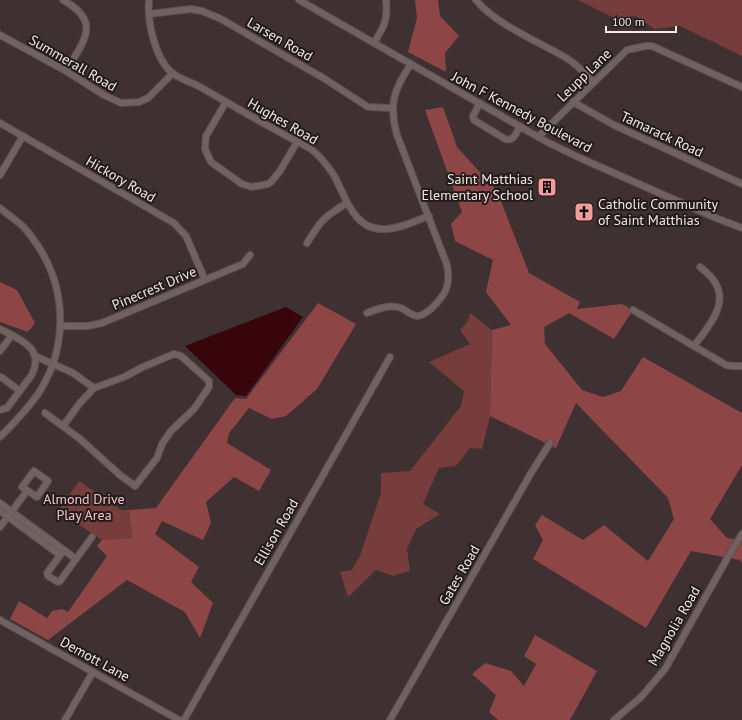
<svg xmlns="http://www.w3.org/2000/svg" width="742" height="720" font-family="'PT Sans',sans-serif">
  <rect width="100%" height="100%" fill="#3f3131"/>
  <g fill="#773c3c">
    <polygon points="578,0 742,0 742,56 680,26 654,29 636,16 614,18"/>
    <polygon points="470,313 492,330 490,416 482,449 470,448 456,466 439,468 423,504 440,514 416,529 407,549 410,571 393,576 376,570 348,597 340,572 352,570 360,556 381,493 381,473 410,471 461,406 464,391 429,362 470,344 460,330 468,321"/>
    <polygon points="79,481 121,510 129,510 132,538 102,540 58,511"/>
  </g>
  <g fill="#8e4546">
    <polygon points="415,0 438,0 440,16 459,36 445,53 446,72 408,52 417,18"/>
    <polygon points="443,107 457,147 497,191 529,273 580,302 577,309 622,304 633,310 614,339 569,313 544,327 545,344 582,390 603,397 621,391 643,357 742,413 742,465 710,519 727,538 742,540 742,563 740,560 691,551 646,628 533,559 543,540 535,525 542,515 583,540 604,525 648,561 674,519 668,498 576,403 556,448 490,416 492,330 511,325 486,292 493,260 455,241 451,224 462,212 425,110"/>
    <polygon points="0,282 17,290 35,323 28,332 0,322"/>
    <polygon points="318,303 356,324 317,389 286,416 272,419 249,408 229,433 227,443 271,470 259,491 234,477 206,502 211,523 203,540 162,521 155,534 199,567 191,582 213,603 200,638 185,612 127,580 48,640 10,619 19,601 47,618 52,611 62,609 68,612 107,556 97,546 102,540 132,538 129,510 156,508 235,398 246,399"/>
    <polygon points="535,635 597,671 570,720 498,720 489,712 496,695 472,674 485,663 511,671 524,686 536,664 524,656"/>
  </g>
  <polygon fill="#38050b" points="286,307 303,317 246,396 236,395 185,346"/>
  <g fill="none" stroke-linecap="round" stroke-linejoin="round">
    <defs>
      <g id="minor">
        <path d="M63,0C103,22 83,42 66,71"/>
        <path d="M149,0C147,22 155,58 172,73C181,80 193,82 202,88C238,109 274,130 311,149C321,157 328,166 335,177C346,199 355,231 385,229C400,229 415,221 429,216"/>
        <polyline points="299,0 547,142 580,158 716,218 742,228"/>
        <path d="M476,0C496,25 540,42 568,59C577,65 586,74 594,82"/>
        <polyline points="149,14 191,9 202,11 221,19 325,79 368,107 392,108"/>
        <polyline points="0,35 66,71 104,95 121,103 139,102 148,98 173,73"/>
        <path d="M374,43C384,27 388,20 386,0"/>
        <polyline points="226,102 206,136 205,149 211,162 242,184 252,187 268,184 271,182 280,171 297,142"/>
        <polyline points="573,102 614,125 742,184"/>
        <path d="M480,103L473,116L474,120L505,139C514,142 516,133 520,126"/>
        <polyline points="0,123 174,223 186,236 205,280"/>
        <polyline points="538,137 627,50 646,46 652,46 742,87"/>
        <polyline points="0,175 23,136"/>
        <path d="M0,208C6,213 13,218 19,223C28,230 34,240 40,249C67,293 67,347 40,391C29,408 14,423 0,437"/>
        <path d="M307,243C321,220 324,217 347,203"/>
        <polyline points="633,310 726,365 732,366 742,366"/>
        <path d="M367,313C377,309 390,304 401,308C406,310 412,316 417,316C423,316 427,312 431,309C446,294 451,286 447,265L397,135C389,105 393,90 411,64"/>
        <polyline points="60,326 88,326 102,323 243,264 250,255"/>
        <path d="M0,329C20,339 46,349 31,376L7,408L0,410"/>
        <path d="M694,346C714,319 737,294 700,267"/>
        <polyline points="0,351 12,335"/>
        <polyline points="35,356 73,373 94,388"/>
        <polyline points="1,377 20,391"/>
        <polyline points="45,413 80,439 120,475 135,486 157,458 162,444 171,431 194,409 209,387 209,381 181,356 174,354 143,367 124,377 94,388 80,403 63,426"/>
        <polygon points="34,471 48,481 37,497 22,487"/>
        <polyline points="0,503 76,559"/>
        <polyline points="0,511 60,555"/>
        <polyline points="0,527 27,491"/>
        <polyline points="64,550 47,573 48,576 58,582 60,581 92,537"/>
        <polyline points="0,620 179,720"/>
        <polyline points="65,720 93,672"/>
        <polyline points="184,720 390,357"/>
        <polyline points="390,720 531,473 550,443"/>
        <polyline points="614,720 641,697 665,669 728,557 742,534"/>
      </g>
    </defs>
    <use href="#minor" stroke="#5b4f4f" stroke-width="8"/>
    <use href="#minor" stroke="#716160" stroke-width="6"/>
  </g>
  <defs>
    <symbol id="building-square" viewBox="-11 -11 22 22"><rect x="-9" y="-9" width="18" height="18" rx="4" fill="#f59b9a" stroke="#211b1b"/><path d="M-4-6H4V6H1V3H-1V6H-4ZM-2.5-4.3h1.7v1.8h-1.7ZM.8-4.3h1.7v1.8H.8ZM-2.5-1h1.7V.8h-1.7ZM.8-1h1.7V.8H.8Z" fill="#111"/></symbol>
    <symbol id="church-square" viewBox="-11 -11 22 22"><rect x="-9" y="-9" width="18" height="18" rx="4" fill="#f59b9a" stroke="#211b1b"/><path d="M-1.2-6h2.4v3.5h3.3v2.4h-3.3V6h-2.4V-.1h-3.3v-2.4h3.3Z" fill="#111"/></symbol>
  </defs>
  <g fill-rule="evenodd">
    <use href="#building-square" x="536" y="176" width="22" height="22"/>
    <use href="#church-square" x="573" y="201" width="22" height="22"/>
  </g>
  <g text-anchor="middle" stroke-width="4" stroke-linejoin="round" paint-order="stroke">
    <g font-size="14" fill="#f1e8e7" stroke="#211b1b">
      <text transform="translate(280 39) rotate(30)" y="5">Larsen Road</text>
      <text transform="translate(73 63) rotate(30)" y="5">Summerall Road</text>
      <text transform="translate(584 75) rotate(-44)" y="5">Leupp Lane</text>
      <text transform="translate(522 112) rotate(28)" y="5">John F Kennedy Boulevard</text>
      <text transform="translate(283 121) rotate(30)" y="5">Hughes Road</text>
      <text transform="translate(662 134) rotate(25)" y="5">Tamarack Road</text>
      <text transform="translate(121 179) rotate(30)" y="5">Hickory Road</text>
      <text transform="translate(154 288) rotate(-23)" y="5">Pinecrest Drive</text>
      <text transform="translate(276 532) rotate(-60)" y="5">Ellison Road</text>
      <text transform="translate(459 575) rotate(-60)" y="5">Gates Road</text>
      <text transform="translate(674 626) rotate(-60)" y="5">Magnolia Road</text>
      <text transform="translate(95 659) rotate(29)" y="5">Demott Lane</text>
    </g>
    <g font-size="14" fill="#f1e8e7" stroke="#211b1b" text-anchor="end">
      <text x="533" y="184">Saint Matthias<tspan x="533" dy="16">Elementary School</tspan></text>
      <text x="598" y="209" text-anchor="start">Catholic Community<tspan x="598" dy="16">of Saint Matthias</tspan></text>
    </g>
    <g font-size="14" fill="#f1c4c2" stroke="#211b1b">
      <text x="84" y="504">Almond Drive<tspan x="84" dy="16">Play Area</tspan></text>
    </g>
  </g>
  <path d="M606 26v6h70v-6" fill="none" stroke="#f1e8e7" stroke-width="2"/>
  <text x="612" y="26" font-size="12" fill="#f1e8e7" stroke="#211b1b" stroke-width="3" paint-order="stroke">100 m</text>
</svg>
